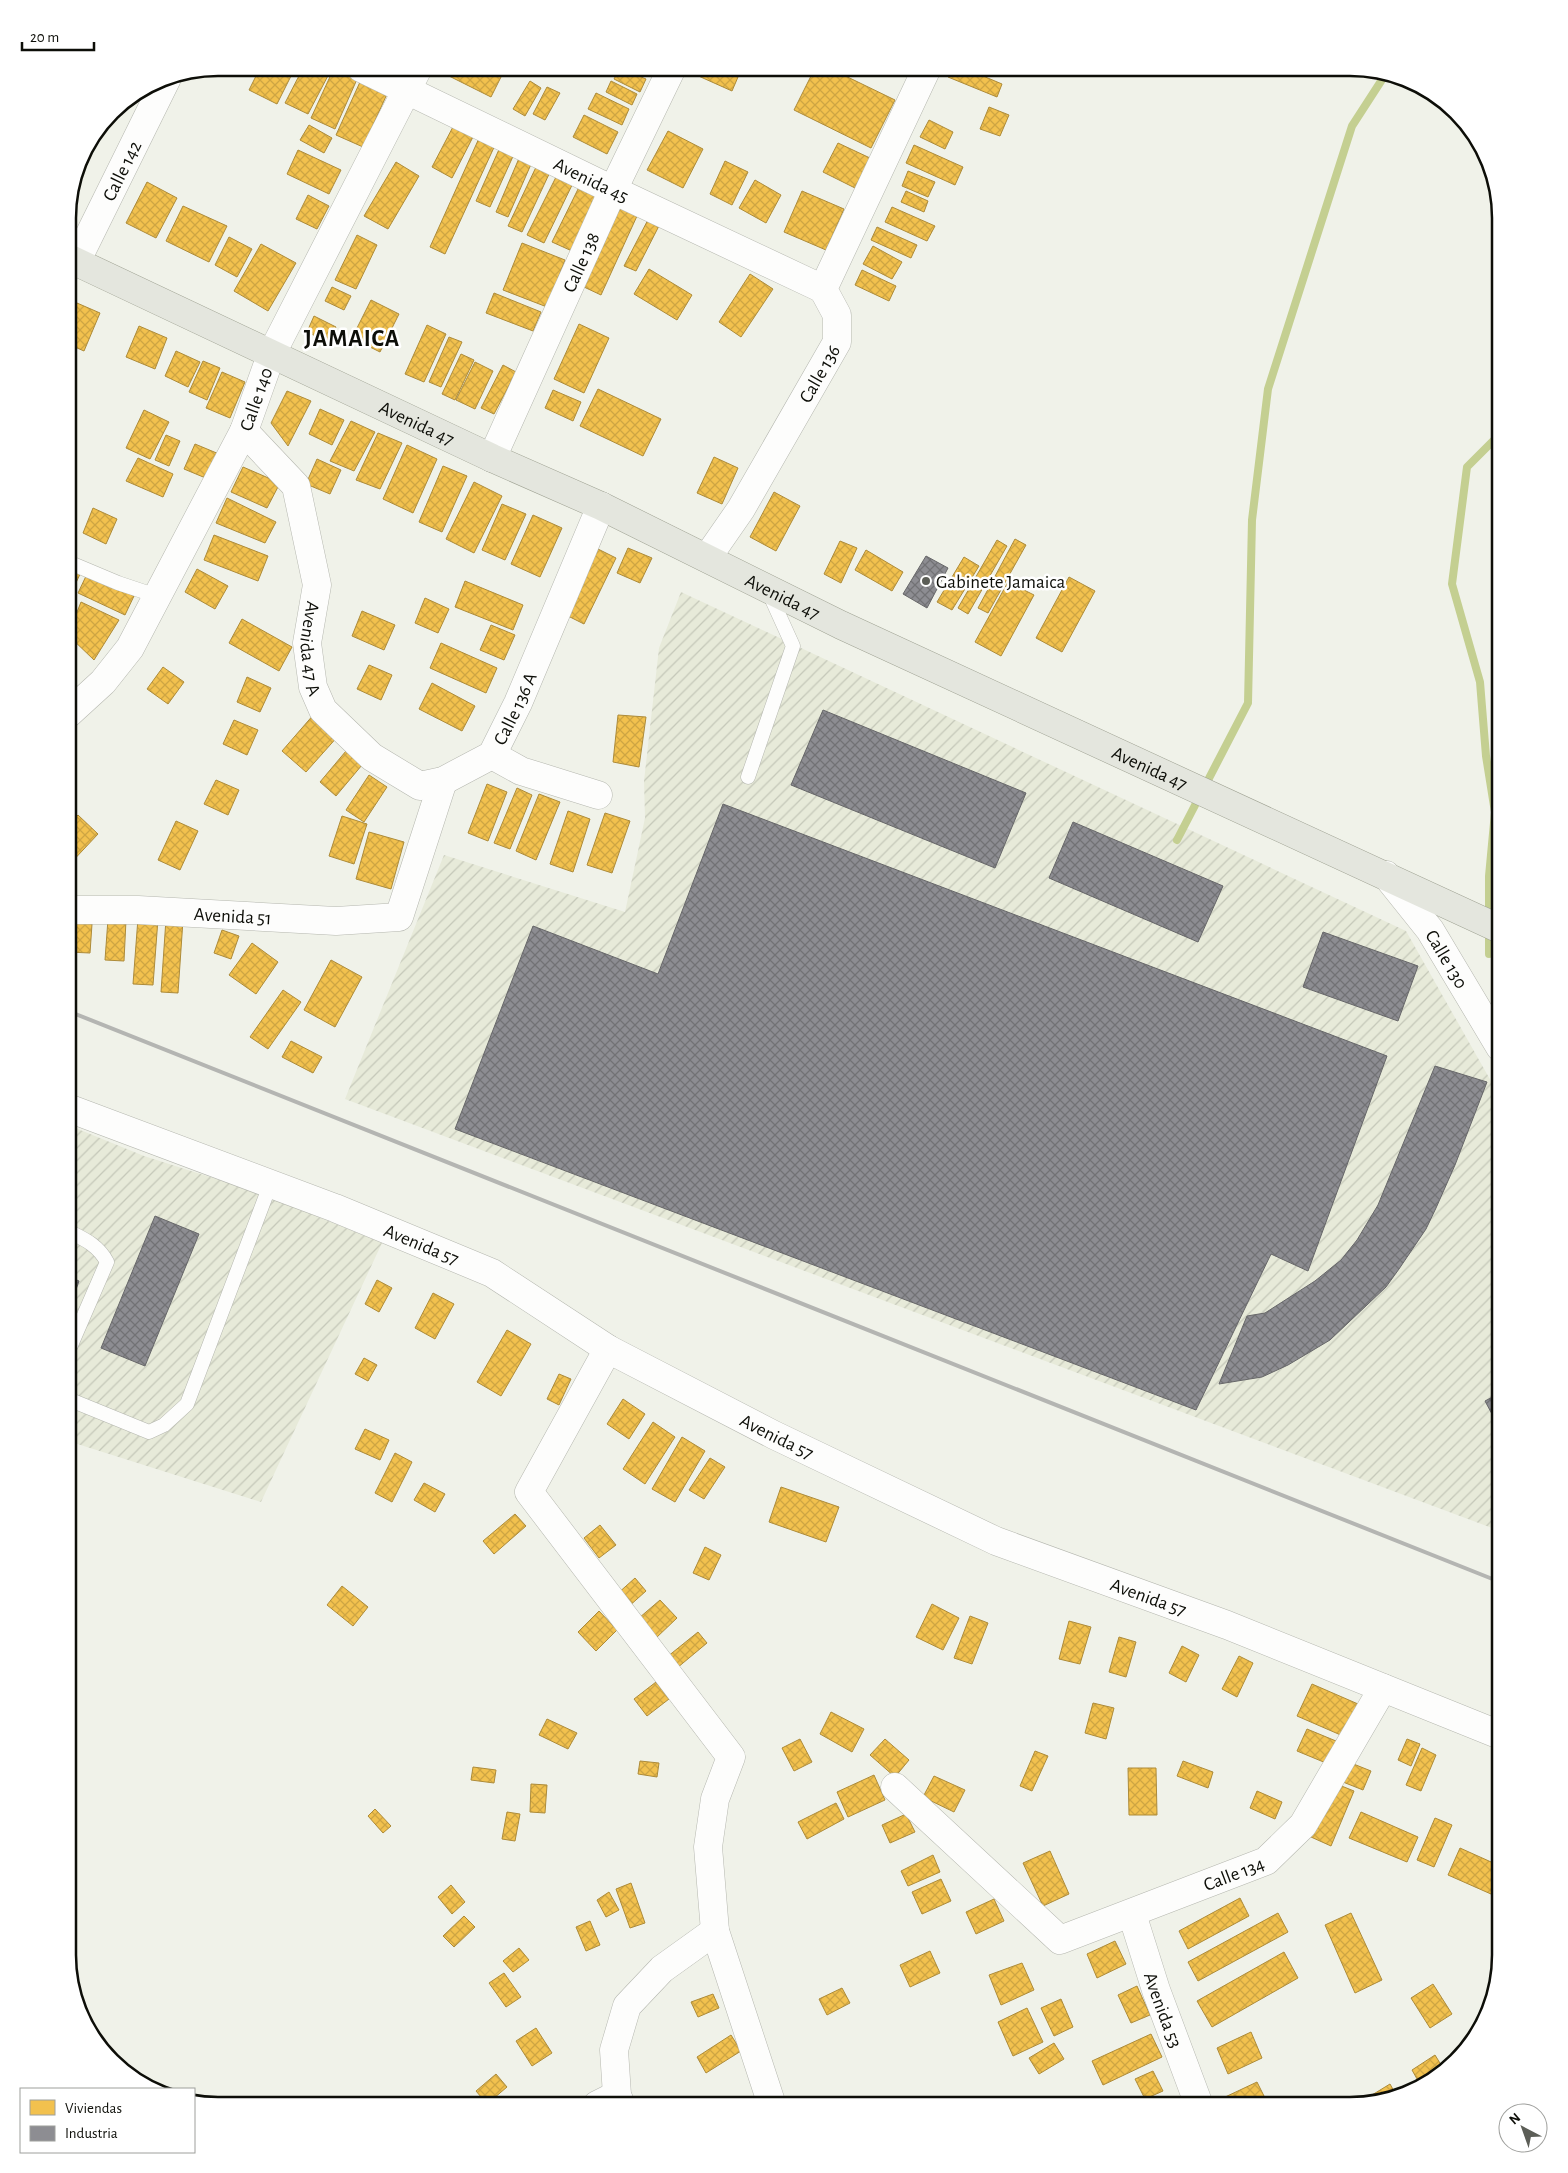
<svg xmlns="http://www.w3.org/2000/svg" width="1568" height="2173" font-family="'Alegreya Sans',sans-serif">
  <defs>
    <pattern id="industrial-furrows" width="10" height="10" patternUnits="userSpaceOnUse" patternTransform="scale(1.25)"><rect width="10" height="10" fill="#e7ead9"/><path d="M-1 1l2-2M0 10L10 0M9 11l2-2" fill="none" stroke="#c5c8b9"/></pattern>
    <pattern id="homes-cross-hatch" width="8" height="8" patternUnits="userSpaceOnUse" patternTransform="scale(1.25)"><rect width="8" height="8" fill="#f2c14e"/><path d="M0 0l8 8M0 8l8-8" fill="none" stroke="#cea543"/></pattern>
    <pattern id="industry-cross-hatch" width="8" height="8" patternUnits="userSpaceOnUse" patternTransform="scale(1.25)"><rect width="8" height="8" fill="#8d8d92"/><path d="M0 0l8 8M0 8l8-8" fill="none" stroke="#727275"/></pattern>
  </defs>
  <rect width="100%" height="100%" fill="#f0f2e9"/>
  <g fill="url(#industrial-furrows)">
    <polygon points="681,592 1406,931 1500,1097 1500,1531 345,1099 444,855 625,912 645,818 644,781 659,648"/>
    <polygon points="68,1125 144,1156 257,1192 382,1243 261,1502 68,1441"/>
  </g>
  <g fill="url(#homes-cross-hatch)" stroke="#ad8b39">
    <polygon points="260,68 295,68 277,104 249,90"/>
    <polygon points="303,68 332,68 308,114 285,103"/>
    <polygon points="334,68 358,77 335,129 311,118"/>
    <polygon points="443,68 487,68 502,75 491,97 441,72"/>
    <polygon points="620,68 646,79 640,92 614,79"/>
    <polygon points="631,68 651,68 647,76"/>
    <polygon points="696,68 717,68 738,77 732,91 694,74"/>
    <polygon points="731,68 751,68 747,75"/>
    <polygon points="815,68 829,68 895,100 871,148 794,110"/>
    <polygon points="952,68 964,68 1002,84 997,97 948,77"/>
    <polygon points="530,81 541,88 525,116 513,109"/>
    <polygon points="611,81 637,94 632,105 606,92"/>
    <polygon points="360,82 387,94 363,147 336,135"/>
    <polygon points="547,87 560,93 545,120 533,114"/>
    <polygon points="596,93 629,109 622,125 588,109"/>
    <polygon points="989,107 1009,115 1000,136 980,129"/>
    <polygon points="584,115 618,132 607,154 573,137"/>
    <polygon points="929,120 953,132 945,149 920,137"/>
    <polygon points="455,123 475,133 452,178 432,167"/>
    <polygon points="309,125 332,138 324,153 300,140"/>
    <polygon points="668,131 703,149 683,188 647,170"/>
    <polygon points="480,136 496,143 445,254 430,247"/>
    <polygon points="838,143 870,158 855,188 823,172"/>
    <polygon points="501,145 515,152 490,207 476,201"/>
    <polygon points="914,145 963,167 955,185 906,163"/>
    <polygon points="298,150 341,170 329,194 287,174"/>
    <polygon points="520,156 532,162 508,217 496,212"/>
    <polygon points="725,161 748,172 732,205 710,194"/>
    <polygon points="396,162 419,176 388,229 364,216"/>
    <polygon points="537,165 550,172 522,232 508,226"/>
    <polygon points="908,171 935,182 928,197 902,186"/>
    <polygon points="558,173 574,181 544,243 527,235"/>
    <polygon points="755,180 781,195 766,223 739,208"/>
    <polygon points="147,182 177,198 156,238 126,223"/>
    <polygon points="581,183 600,192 572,251 552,242"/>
    <polygon points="802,191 844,209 826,250 784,232"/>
    <polygon points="906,191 928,201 924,212 901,202"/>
    <polygon points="308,195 329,206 317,229 296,219"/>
    <polygon points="183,206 227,226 209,262 166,241"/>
    <polygon points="892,207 935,226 927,241 885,222"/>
    <polygon points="620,208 637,216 601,295 584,287"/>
    <polygon points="652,212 663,218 636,271 624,266"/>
    <polygon points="877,227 917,245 911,258 871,240"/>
    <polygon points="357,235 377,245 356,289 335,280"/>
    <polygon points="229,237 252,249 237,277 215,265"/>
    <polygon points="522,243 565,260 547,307 503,290"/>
    <polygon points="261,244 296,263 268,311 234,291"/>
    <polygon points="873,246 902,262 892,279 863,264"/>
    <polygon points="649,269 692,295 677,320 634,294"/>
    <polygon points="862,270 896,286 889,301 855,285"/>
    <polygon points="750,274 773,289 741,337 719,322"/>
    <polygon points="332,287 351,296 344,310 325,301"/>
    <polygon points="494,293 541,312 533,331 486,313"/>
    <polygon points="371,300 399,314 380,352 352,338"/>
    <polygon points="77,303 100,313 84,351 68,344 68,324"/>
    <polygon points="314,316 336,327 328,342 307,332"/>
    <polygon points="579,324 609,338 584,393 554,379"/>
    <polygon points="427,325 446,334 424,382 405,374"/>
    <polygon points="139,326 167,338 155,369 126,357"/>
    <polygon points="449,337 462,342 441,387 429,382"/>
    <polygon points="176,351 200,362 188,387 165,376"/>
    <polygon points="461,354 474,360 455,400 442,394"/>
    <polygon points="203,361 220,368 207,400 189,392"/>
    <polygon points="475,362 493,371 475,409 456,400"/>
    <polygon points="503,365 516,372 494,414 481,408"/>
    <polygon points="222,372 245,382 230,418 206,408"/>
    <polygon points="598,389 661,419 643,456 580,426"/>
    <polygon points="553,390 581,402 573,421 545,408"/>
    <polygon points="287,391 311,401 288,446 271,423"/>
    <polygon points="320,409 344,420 332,445 309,434"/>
    <polygon points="144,410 169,422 150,459 126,448"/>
    <polygon points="351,421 375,432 354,471 330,461"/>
    <polygon points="378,433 402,443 380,489 356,480"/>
    <polygon points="166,435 180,441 169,466 155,460"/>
    <polygon points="195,444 219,454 208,479 184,469"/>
    <polygon points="407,445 437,459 413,513 383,499"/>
    <polygon points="714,457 738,468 722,504 697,493"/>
    <polygon points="138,458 173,474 163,497 126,481"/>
    <polygon points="317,459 341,470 330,494 306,484"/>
    <polygon points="443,466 467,476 442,532 419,522"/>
    <polygon points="243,467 280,483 267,508 231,492"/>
    <polygon points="474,482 502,496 474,553 446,539"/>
    <polygon points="774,492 800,506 776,551 750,537"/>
    <polygon points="227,498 276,522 265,543 216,523"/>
    <polygon points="502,504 526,514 505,560 482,550"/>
    <polygon points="93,508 117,519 106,544 83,533"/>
    <polygon points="533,515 562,528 540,577 511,564"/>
    <polygon points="214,535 268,556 258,581 204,560"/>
    <polygon points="1015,539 1026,545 988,613 978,608"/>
    <polygon points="997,540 1007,546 968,614 958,608"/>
    <polygon points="840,541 857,548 841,583 824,574"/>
    <polygon points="628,548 652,558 640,583 617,573"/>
    <polygon points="598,549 616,558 584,624 566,615"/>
    <polygon points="866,550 903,572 892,591 855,570"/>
    <polygon points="964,557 979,566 952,610 937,602"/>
    <polygon points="68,566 81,572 68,600"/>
    <polygon points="197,569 228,586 215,609 185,592"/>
    <polygon points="87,574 134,596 125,615 78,593"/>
    <polygon points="1069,577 1095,591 1062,652 1036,638"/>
    <polygon points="465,581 523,605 513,630 455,607"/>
    <polygon points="1008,582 1034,595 1001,656 975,642"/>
    <polygon points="425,598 449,609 438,633 415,623"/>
    <polygon points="81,602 119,620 94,660 68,635"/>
    <polygon points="362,611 395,625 384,650 352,636"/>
    <polygon points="242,619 292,647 279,671 229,643"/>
    <polygon points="491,625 515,635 504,660 480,650"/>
    <polygon points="441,643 497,668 486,693 430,668"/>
    <polygon points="369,665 392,675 381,700 357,689"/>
    <polygon points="163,667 184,682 168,704 147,689"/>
    <polygon points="247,677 271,688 260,712 237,702"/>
    <polygon points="432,683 475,706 462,731 419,709"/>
    <polygon points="315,713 339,735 306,772 282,751"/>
    <polygon points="618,715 646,717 639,767 613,762"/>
    <polygon points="234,720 258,730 247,755 223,744"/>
    <polygon points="346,751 362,765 336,796 320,782"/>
    <polygon points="369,775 387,787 364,822 346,810"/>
    <polygon points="216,780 239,790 228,815 204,804"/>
    <polygon points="487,784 507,792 488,841 468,833"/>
    <polygon points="68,788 75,796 68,802"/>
    <polygon points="517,788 532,795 510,849 494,843"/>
    <polygon points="539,794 560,802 536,860 516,851"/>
    <polygon points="568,811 590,819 573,872 550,864"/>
    <polygon points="605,813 630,821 612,873 587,865"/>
    <polygon points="78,815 98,834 68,866 68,825"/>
    <polygon points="342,816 367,824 354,864 329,856"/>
    <polygon points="176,821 198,831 180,870 158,860"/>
    <polygon points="369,832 404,842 391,889 356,879"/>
    <polygon points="138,918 158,919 153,985 133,984"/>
    <polygon points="108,919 126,920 124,961 105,960"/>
    <polygon points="166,919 183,920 178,993 161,992"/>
    <polygon points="68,922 92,924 90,953 68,952"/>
    <polygon points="222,930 239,936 231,959 214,953"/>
    <polygon points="252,943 278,962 256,994 229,975"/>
    <polygon points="331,960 362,977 335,1027 304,1010"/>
    <polygon points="283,990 301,1002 268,1049 250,1037"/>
    <polygon points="291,1041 322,1057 313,1073 282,1057"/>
    <polygon points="377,1280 392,1288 379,1312 365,1304"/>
    <polygon points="433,1293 454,1304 435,1339 415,1328"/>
    <polygon points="507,1330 531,1344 501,1396 477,1382"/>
    <polygon points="364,1358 377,1365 368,1381 355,1374"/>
    <polygon points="559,1374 571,1379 559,1405 547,1399"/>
    <polygon points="623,1399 645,1414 629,1439 607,1424"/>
    <polygon points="653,1422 675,1437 645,1484 623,1469"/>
    <polygon points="365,1429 389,1440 380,1460 355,1449"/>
    <polygon points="682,1437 705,1451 675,1502 652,1489"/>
    <polygon points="395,1453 412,1462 392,1502 375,1493"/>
    <polygon points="710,1458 725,1467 704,1499 689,1490"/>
    <polygon points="424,1483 445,1494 435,1512 414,1500"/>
    <polygon points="781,1487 839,1507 826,1542 769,1522"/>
    <polygon points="515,1514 526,1526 494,1554 483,1541"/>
    <polygon points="600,1525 616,1545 599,1558 584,1538"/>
    <polygon points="705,1547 721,1555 709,1580 693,1573"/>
    <polygon points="635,1578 646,1591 627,1608 616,1595"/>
    <polygon points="342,1586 368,1607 353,1626 327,1605"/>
    <polygon points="660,1600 677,1618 656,1638 639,1618"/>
    <polygon points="932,1604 959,1618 943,1650 916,1637"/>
    <polygon points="599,1611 617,1630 596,1651 578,1632"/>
    <polygon points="970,1616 988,1623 972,1664 954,1658"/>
    <polygon points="1069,1621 1091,1627 1080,1664 1059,1659"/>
    <polygon points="698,1632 707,1643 677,1668 667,1657"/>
    <polygon points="1119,1637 1136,1642 1126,1677 1109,1672"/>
    <polygon points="1182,1646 1199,1655 1186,1682 1169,1673"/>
    <polygon points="1239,1656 1253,1663 1237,1697 1222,1689"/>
    <polygon points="656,1682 669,1699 647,1716 634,1699"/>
    <polygon points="1312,1684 1358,1704 1343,1736 1297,1716"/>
    <polygon points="1093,1703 1114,1708 1106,1739 1085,1733"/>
    <polygon points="831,1712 864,1729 852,1752 820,1734"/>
    <polygon points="547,1719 577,1733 568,1749 539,1735"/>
    <polygon points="1307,1729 1336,1741 1326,1763 1297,1751"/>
    <polygon points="800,1739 812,1762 794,1771 782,1748"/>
    <polygon points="885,1739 909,1760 895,1777 870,1755"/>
    <polygon points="1407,1739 1420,1744 1411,1766 1398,1760"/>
    <polygon points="1422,1748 1436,1755 1421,1791 1406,1785"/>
    <polygon points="1035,1751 1048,1756 1032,1791 1020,1786"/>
    <polygon points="640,1761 659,1763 657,1777 638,1774"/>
    <polygon points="1183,1761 1213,1772 1208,1788 1177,1776"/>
    <polygon points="1351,1763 1371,1771 1363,1790 1343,1782"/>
    <polygon points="473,1767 496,1770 494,1783 471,1780"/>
    <polygon points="1128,1768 1156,1768 1157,1815 1129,1815"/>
    <polygon points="874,1775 885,1800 848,1817 837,1792"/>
    <polygon points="934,1776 965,1790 954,1812 923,1797"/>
    <polygon points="1334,1783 1354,1791 1331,1846 1311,1837"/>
    <polygon points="531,1784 547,1785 545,1813 530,1812"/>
    <polygon points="1257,1791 1282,1802 1275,1819 1250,1808"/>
    <polygon points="836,1803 844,1819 807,1839 798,1822"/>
    <polygon points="375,1809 391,1826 383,1833 368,1816"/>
    <polygon points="507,1812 520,1814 515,1841 502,1839"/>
    <polygon points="1361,1812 1418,1837 1407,1862 1349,1838"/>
    <polygon points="906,1814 915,1832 890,1843 882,1825"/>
    <polygon points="1435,1818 1452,1825 1434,1867 1417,1860"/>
    <polygon points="1460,1848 1500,1866 1500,1898 1448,1875"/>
    <polygon points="1050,1851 1069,1894 1043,1906 1023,1863"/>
    <polygon points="933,1855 940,1872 908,1886 901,1871"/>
    <polygon points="941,1879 951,1901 922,1914 912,1892"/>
    <polygon points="631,1883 645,1923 630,1928 616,1889"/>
    <polygon points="451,1885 465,1902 452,1914 438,1897"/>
    <polygon points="609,1892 619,1910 606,1917 597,1900"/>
    <polygon points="1240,1898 1249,1916 1188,1949 1179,1931"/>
    <polygon points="994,1899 1004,1921 976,1934 966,1912"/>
    <polygon points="1278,1913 1288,1932 1198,1981 1188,1962"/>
    <polygon points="1351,1913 1382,1980 1355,1993 1325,1925"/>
    <polygon points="464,1916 475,1927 454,1947 443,1936"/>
    <polygon points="590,1921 600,1945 586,1951 576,1927"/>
    <polygon points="1115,1941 1126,1964 1097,1978 1087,1954"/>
    <polygon points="519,1948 529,1960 513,1972 503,1961"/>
    <polygon points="930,1951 940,1973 910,1987 900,1965"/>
    <polygon points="1284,1952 1298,1978 1212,2027 1197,2001"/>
    <polygon points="1022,1963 1034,1990 1001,2005 989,1975"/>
    <polygon points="504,1973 521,1997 506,2007 489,1983"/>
    <polygon points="1433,1984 1452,2014 1430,2028 1411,1998"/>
    <polygon points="1137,1986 1150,2015 1131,2023 1118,1995"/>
    <polygon points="842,1988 850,2003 827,2015 819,1999"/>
    <polygon points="713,1994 719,2008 698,2017 691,2002"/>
    <polygon points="1061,1999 1073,2027 1054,2036 1041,2008"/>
    <polygon points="1027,2008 1043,2042 1013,2056 998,2022"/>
    <polygon points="536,2028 552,2053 532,2066 516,2041"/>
    <polygon points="1251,2032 1262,2058 1228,2074 1217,2048"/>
    <polygon points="1151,2034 1162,2057 1103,2085 1092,2061"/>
    <polygon points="731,2035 741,2051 706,2073 697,2057"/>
    <polygon points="1054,2043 1064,2059 1039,2074 1029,2058"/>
    <polygon points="1435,2055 1443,2068 1426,2085 1421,2086 1412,2070"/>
    <polygon points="1153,2071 1163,2091 1145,2099 1135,2079"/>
    <polygon points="496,2074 507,2087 487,2104 476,2091"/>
    <polygon points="1257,2082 1268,2104 1226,2105 1223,2098"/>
    <polygon points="1390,2084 1395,2093 1368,2101 1367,2098"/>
  </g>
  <g fill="url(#industry-cross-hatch)" stroke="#676769">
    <polygon points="926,556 948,568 927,608 903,594"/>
    <polygon points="823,710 1026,793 995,868 791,785"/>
    <polygon points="723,804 1387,1056 1308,1271 1271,1254 1196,1410 455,1129 533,926 658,974"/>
    <polygon points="1073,822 1223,886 1198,942 1049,878"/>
    <polygon points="1323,932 1418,966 1398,1021 1303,987"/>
    <polygon points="1435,1066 1487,1082 1455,1165 1436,1208 1426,1229 1399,1269 1386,1287 1330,1340 1288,1365 1262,1377 1219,1384 1247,1316 1265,1313 1315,1281 1341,1260 1357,1240 1378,1205"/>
    <polygon points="155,1216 199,1234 145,1366 101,1348"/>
    <polygon points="68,1276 79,1281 68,1312"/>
    <polygon points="1500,1393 1500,1429 1485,1401"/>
  </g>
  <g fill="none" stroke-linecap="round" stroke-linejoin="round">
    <g stroke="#c4cf91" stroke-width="8">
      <polyline points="1177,840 1248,703 1252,520 1268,389 1352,126 1385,75"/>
      <polyline points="1489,917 1489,876 1495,812 1486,756 1480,682 1452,584 1467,467 1500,434"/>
      <polyline points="1489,954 1489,928"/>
    </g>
    <defs>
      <g id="service">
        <polyline points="68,562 118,583 157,596"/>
        <polyline points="748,777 793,646 769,593"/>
        <path d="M68,1352L107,1262C98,1245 84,1239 68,1231"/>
        <polyline points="68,1399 149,1432 164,1425 187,1404 270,1185"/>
      </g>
      <g id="minor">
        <path id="s1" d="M361,68L613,190L823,289"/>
        <path id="s2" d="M76,262L167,78"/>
        <path id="s3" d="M244,431L296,486L317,585L307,643L313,687L323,710L372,757L420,786L443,781L492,755L518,703L601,506"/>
        <path id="s4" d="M492,458L613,190L672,68"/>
        <path id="s5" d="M707,558L741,509L837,342V315L823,289L927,68"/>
        <path id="s6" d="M68,714L103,682L130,648L244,431L271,355L418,68"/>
        <polyline points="492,755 521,771 598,795"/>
        <path id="s7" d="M68,910H138L336,921L399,917L443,781"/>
        <path id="s8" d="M68,1108L335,1208L492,1273L608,1349L774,1435L996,1541L1227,1625L1500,1735"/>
        <polyline points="608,1349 529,1492 731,1757 715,1799 708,1847 715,1931 772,2105"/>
        <path id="s9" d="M895,1787L1060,1940L1266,1861L1303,1825L1383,1688"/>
        <path id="s10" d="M1132,1914L1156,1990L1199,2105"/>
        <polyline points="597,2105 617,2095"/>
        <polyline points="621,2105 617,2095 614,2050 627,2006 662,1969 715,1931"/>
      </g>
      <g id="secondary">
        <path id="s11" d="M1386,875L1430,930L1500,1047"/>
      </g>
      <g id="primary">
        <path id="s12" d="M68,258L492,458L601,506L841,625L1500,929"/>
      </g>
    </defs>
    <use href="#service" stroke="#b5b7af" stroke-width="15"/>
    <use href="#minor" stroke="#b5b7af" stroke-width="29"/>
    <use href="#secondary" stroke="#b5b7af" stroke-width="29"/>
    <use href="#primary" stroke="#9fa293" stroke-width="29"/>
    <use href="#service" stroke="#fdfdfc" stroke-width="14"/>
    <use href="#minor" stroke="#fdfdfc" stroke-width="28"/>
    <use href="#secondary" stroke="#fdfdfc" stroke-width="28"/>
    <use href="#primary" stroke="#e4e6de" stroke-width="28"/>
    <polyline stroke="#b4b5b2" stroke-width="4" points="68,1011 1500,1582"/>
  </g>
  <circle fill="#5c5e57" stroke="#fff" stroke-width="2" cx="926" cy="581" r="5"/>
  <g text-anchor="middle" stroke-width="5" stroke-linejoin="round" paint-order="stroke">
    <g font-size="19" fill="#0d0e08" stroke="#fff">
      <text dy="7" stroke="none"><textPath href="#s2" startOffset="102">Calle 142</textPath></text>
      <text dy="7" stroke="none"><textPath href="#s1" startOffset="256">Avenida 45</textPath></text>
      <text dy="7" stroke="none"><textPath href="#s4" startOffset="215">Calle 138</textPath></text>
      <text dy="7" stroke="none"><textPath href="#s5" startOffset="216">Calle 136</textPath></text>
      <text dy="7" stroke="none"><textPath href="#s6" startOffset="370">Calle 140</textPath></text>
      <text dy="7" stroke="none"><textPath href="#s12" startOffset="386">Avenida 47</textPath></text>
      <text dy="7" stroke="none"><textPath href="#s12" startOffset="791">Avenida 47</textPath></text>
      <text dy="7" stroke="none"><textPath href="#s3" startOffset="241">Avenida 47 A</textPath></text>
      <text dy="7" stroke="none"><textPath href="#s3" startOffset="560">Calle 136 A</textPath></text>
      <text dy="7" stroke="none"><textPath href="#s12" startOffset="1196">Avenida 47</textPath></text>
      <text dy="7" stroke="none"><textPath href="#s7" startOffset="165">Avenida 51</textPath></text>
      <text dy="7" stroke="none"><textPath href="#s11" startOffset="104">Calle 130</textPath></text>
      <text dy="7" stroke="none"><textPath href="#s8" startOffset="379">Avenida 57</textPath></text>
      <text dy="7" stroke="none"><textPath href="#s8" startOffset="784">Avenida 57</textPath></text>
      <text dy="7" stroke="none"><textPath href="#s8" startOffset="1189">Avenida 57</textPath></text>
      <text dy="7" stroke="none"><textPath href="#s9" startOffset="411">Calle 134</textPath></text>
      <text dy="7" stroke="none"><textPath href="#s10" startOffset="101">Avenida 53</textPath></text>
    </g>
    <g font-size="19" fill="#0d0e08" stroke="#fff" text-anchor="start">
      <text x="936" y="588">Gabinete Jamaica</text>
    </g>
    <g font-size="24" font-weight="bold" letter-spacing="1" fill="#0d0e08" stroke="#fff">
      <text x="352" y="346">JAMAICA</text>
    </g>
  </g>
  <path d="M0 0H1568V2173H0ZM218 76H1350A142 142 0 0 1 1492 218V1955A142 142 0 0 1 1350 2097H218A142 142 0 0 1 76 1955V218A142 142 0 0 1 218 76Z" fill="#fff" fill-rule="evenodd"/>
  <path fill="none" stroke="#0d0e08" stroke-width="2.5" d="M218 76H1350A142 142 0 0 1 1492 218V1955A142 142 0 0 1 1350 2097H218A142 142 0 0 1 76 1955V218A142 142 0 0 1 218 76Z"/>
  <rect x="20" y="2088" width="175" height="65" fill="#ffffff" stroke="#9e9f9c"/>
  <rect x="30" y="2100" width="25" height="15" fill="#f2c14e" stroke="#9e9f9c"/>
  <text x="65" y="2113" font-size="15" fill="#0d0e08">Viviendas</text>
  <rect x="30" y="2126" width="25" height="15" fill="#8d8d92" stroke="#9e9f9c"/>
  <text x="65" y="2138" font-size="15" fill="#0d0e08">Industria</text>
  <g transform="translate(1523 2128) rotate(319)"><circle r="24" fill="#ffffff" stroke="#9e9f9c"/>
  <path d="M0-4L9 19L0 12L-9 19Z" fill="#5c5e57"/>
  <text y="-8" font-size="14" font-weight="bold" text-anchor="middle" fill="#0d0e08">N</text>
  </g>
  <path d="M22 42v8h72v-8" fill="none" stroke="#0d0e08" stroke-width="2.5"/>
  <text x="30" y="42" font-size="15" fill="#0d0e08" stroke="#ffffff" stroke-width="4" paint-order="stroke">20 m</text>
</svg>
